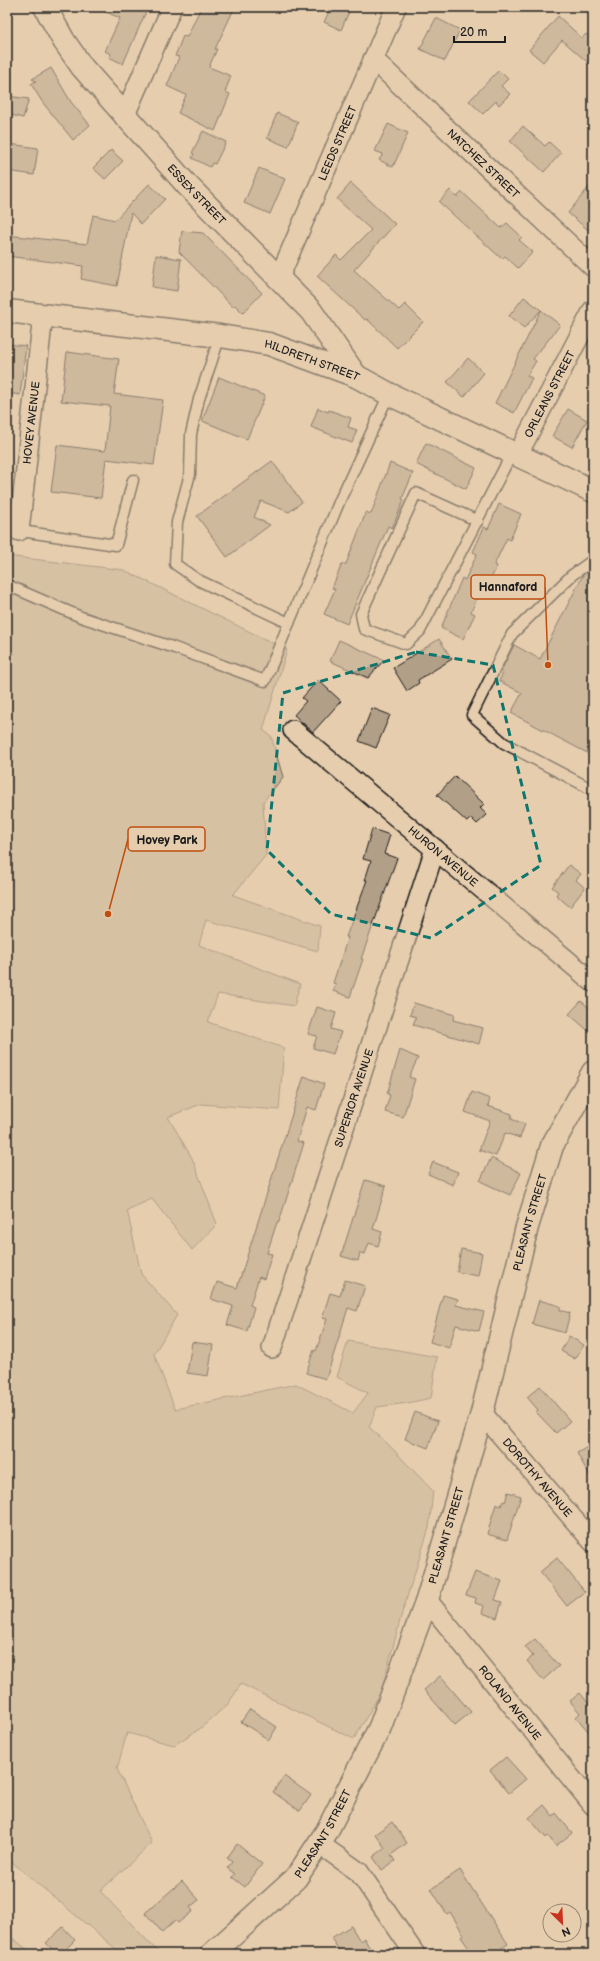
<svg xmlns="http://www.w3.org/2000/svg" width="600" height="1961" font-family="'Balsamiq Sans',sans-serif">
  <rect width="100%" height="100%" fill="#e6cdae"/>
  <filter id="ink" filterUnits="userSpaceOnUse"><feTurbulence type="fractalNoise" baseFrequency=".025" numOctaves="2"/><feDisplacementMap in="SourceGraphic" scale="8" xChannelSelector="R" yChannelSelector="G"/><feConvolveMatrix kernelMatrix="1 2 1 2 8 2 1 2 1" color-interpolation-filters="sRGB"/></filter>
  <g filter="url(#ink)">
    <g fill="#c5b196" stroke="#706659">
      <polygon points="7,556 124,570 287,650 263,730 271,736 283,777 263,802 266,855 233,895 320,926 318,951 206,920 199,945 300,984 294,1006 218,994 208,1022 284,1048 279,1110 201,1104 168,1117 192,1158 217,1224 192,1250 152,1199 127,1210 141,1274 177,1315 154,1354 175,1409 296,1384 353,1413 368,1393 337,1377 348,1341 437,1357 431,1398 408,1403 377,1407 369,1427 387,1443 433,1491 429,1528 402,1613 381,1692 354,1739 241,1684 228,1704 201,1728 174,1745 127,1733 117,1769 152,1843 100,1891 160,1954 122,1954 7,1858"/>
      <polygon points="7,1934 28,1950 26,1954 7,1954"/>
    </g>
    <g fill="#b19f88" stroke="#1c1c1c">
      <polygon points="94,7 148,7 123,64 109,57 111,54 105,51 120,18"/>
      <polygon points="201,7 235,7 215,49 217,49 209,67 231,76 225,92 230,94 215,131 178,113 186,95 167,86 179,57 175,56 183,36 187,37"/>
      <polygon points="331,7 351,7 341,30 324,22"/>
      <polygon points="558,16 582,38 586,34 593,40 593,67 562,40 543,62 529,50"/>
      <polygon points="436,18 460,30 445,61 420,49"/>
      <polygon points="51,68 71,102 90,125 73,140 43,103 31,84 36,81 32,79"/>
      <polygon points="499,70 508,79 501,86 510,94 499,105 496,101 483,114 469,101"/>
      <polygon points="7,96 29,99 23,118 7,114"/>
      <polygon points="277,113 298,122 288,147 267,138"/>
      <polygon points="388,124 408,133 393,167 379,160 383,154 375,151"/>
      <polygon points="523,126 545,146 549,142 561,153 544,172 510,141"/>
      <polygon points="203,131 226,142 215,164 212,163 210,167 192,158 194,154 192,153"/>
      <polygon points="9,144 38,148 34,175 7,171"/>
      <polygon points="111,150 123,161 105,179 93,168"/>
      <polygon points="259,168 285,179 270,214 244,203"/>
      <polygon points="593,182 593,234 568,213"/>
      <polygon points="351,183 395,224 354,270 399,310 405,304 423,322 397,348 367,319 365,320 317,276 336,255 341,260 371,230 337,199"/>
      <polygon points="149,184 165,199 141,224 131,213 117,286 81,279 83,266 7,256 7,235 87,244 93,215 115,220"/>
      <polygon points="450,190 457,197 462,192 501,228 507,223 522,237 519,240 533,252 518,268 505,256 502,259 439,202"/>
      <polygon points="182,231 203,233 262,293 243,313 235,305 233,307 179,252"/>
      <polygon points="156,255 181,259 177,291 152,287"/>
      <polygon points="524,297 541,310 524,328 509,316"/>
      <polygon points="541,310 560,325 533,359 536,361 527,376 532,378 514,413 495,403"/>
      <polygon points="7,344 26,346 20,395 7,393"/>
      <polygon points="67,352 119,359 114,394 163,400 154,465 106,459 101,498 51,492 57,445 105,451 110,406 61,401"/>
      <polygon points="468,358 484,373 464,397 447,382"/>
      <polygon points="219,377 265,396 247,439 202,421"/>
      <polygon points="318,408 328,412 329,410 351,418 348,427 357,430 352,443 311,427"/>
      <polygon points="568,409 587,420 572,447 552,436"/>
      <polygon points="426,443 476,468 466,489 416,464"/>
      <polygon points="272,461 302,502 289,512 261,501 254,517 270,525 227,557 197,516"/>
      <polygon points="390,463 413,473 402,499 404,500 392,528 388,526 347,624 324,614 335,589 332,588 342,564 346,564 366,512 371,514"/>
      <polygon points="499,504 521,514 510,540 507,538 494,565 497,566 488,585 484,583 471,612 475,614 463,639 441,628 462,578 465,580 477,554 473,552 484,527 488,529"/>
      <polygon points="593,568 593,756 511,713 522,693 499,681 503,673 501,671 514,645 540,659 583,575"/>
      <polygon points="439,639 452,659 418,680 419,683 407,691 393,668"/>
      <polygon points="339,640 384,660 368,678 330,661"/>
      <polygon points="318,680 341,701 313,732 294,715 306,701 302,698"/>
      <polygon points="372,708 390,715 376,748 359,741"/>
      <polygon points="455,776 484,804 480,808 487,815 477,824 471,818 467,822 437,795"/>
      <polygon points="372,829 390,835 384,854 397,858 361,959 363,959 350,997 333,991 336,984 333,983 348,937 346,937 367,880 365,880 371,861 363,859"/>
      <polygon points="569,865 581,874 576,880 585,888 570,907 556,895 558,892 552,887"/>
      <polygon points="581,1001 593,1011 593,1035 569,1014"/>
      <polygon points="414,1003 455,1015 453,1020 483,1028 479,1044 413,1025 416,1017 410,1015"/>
      <polygon points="317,1007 336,1013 331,1029 341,1032 333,1054 313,1048 317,1036 308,1034"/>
      <polygon points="400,1050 418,1058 409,1077 415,1079 403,1117 385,1112 390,1095 387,1094"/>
      <polygon points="304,1076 324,1084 316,1110 307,1107 297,1141 304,1143 279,1222 277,1222 267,1253 272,1254 264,1279 259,1277 250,1305 254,1307 247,1331 227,1325 233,1306 211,1299 217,1282 237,1288"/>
      <polygon points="472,1092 490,1099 488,1106 512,1114 511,1119 525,1124 520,1138 505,1133 496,1156 479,1150 490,1121 465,1112"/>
      <polygon points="491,1158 521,1173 510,1195 480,1181"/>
      <polygon points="433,1162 458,1172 453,1185 428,1174"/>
      <polygon points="365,1180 386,1186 373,1229 382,1232 378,1246 369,1243 365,1254 360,1253 358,1261 341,1256"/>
      <polygon points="461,1249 482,1253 478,1276 457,1272"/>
      <polygon points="345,1280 365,1286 357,1311 348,1308 326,1379 306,1373 314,1350 316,1351 327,1319 322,1318 330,1293 340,1296"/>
      <polygon points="443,1295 458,1299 456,1305 484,1312 479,1331 456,1325 449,1348 430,1342"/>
      <polygon points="539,1300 560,1306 560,1310 570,1313 565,1333 532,1324"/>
      <polygon points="569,1336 584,1345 575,1359 561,1351"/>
      <polygon points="192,1342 213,1345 208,1376 187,1373"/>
      <polygon points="540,1386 570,1421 556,1433 536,1412 538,1410 527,1397"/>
      <polygon points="415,1412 438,1421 428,1448 405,1439"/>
      <polygon points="593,1444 593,1482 577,1453"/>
      <polygon points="508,1492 521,1496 507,1540 487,1534 496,1504 501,1506 503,1501 505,1502"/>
      <polygon points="557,1558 585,1592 567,1606 540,1572"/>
      <polygon points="475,1572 502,1581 495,1600 502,1602 497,1618 482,1613 484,1606 475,1603 476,1598 466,1595"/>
      <polygon points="535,1639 559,1666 543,1680 527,1661 533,1656 525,1647"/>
      <polygon points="440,1676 471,1712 455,1725 424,1690"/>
      <polygon points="580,1693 590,1705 593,1703 593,1737 576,1717 580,1713 570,1701"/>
      <polygon points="250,1709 277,1727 269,1740 241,1722"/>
      <polygon points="506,1757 526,1779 509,1793 490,1770"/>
      <polygon points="284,1776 311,1795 300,1811 273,1792"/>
      <polygon points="544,1805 553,1816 556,1813 572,1833 556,1846 548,1836 546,1838 529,1818"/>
      <polygon points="392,1822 407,1843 391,1855 395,1861 382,1870 373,1857 385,1848 375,1834"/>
      <polygon points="237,1844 262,1864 245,1887 232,1877 235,1874 227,1868 232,1862 227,1858"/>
      <polygon points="460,1870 508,1944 493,1954 473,1954 461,1937 464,1935 450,1912 447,1914 431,1889"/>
      <polygon points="182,1881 199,1900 190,1907 193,1911 178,1923 175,1920 162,1932 145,1913"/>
      <polygon points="351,1926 360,1941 364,1938 373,1954 337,1954 340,1952 331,1938"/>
      <polygon points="63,1927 75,1940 65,1950 62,1948 57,1954 46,1943"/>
    </g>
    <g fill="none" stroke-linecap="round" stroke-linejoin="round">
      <defs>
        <g id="service">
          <polyline points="220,336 199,399 191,434 190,474 177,522 175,564 198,580 289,623"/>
          <polyline points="478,521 416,493 361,614 364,629 406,644 420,631 512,453"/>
          <polyline points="7,529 116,545 133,480"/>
          <polyline points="593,560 572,575 512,634 472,715 504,743 593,790"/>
          <polyline points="7,585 81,617 172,647 265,681 340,500 389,394"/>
        </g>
        <g id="minor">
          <path id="s1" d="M373,59L593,267"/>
          <polyline points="124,117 172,7"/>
          <path id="s2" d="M279,278L396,7"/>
          <path id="s3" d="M517,456L593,310"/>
          <path id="s4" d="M19,531L43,315"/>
          <path id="s5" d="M293,730L593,982"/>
          <path id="s6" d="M272,1348L435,849"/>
          <path id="s7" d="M482,1413L593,1542"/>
          <path id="s8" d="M427,1600L593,1805"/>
          <polyline points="318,1843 359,1872 415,1954"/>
        </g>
        <g id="tertiary">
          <path id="s9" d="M45,7L64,41L82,67L187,185L311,311L356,376"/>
          <path id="s10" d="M7,311L220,336L269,344L356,376L389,394L593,491"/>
        </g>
        <g id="secondary">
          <path id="s11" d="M212,1954L296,1878L327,1831L380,1727L427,1600L482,1413L527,1227L552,1146L593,1072"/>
        </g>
      </defs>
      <use href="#service" stroke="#1c1c1c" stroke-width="13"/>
      <use href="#minor" stroke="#1c1c1c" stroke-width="22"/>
      <use href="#tertiary" stroke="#1c1c1c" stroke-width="25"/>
      <use href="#secondary" stroke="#1c1c1c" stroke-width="25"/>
      <use href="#service" stroke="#e6cdae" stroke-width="10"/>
      <use href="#minor" stroke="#e6cdae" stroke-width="19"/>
      <use href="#tertiary" stroke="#e6cdae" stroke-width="22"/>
      <use href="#secondary" stroke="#e6cdae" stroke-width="22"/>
    </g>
  </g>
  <path d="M0 0H600V1961H0ZM416,652L493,665L541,865L431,938L331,914L267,850L283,693Z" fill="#e6cdae" fill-opacity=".55" fill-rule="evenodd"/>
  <path fill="none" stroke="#0f766e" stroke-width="3" stroke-dasharray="8 5" stroke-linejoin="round" d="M416,652L493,665L541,865L431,938L331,914L267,850L283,693Z"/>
  <g text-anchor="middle" stroke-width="3" stroke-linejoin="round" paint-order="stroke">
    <g font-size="11" fill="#1c1c1c" stroke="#e6cdae">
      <text dy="4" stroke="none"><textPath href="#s2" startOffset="147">LEEDS STREET</textPath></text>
      <text dy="4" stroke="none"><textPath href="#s1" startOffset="152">NATCHEZ STREET</textPath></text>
      <text dy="4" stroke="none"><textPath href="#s9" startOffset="242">ESSEX STREET</textPath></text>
      <text dy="4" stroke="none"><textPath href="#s10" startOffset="310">HILDRETH STREET</textPath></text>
      <text dy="4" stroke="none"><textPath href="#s3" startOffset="70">ORLEANS STREET</textPath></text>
      <text dy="4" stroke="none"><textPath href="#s4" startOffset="109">HOVEY AVENUE</textPath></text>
      <text dy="4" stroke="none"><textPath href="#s5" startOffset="196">HURON AVENUE</textPath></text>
      <text dy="4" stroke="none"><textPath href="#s6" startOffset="263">SUPERIOR AVENUE</textPath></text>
      <text dy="4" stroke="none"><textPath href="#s11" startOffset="813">PLEASANT STREET</textPath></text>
      <text dy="4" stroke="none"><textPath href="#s7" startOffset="85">DOROTHY AVENUE</textPath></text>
      <text dy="4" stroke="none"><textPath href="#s11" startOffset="489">PLEASANT STREET</textPath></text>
      <text dy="4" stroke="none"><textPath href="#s8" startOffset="132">ROLAND AVENUE</textPath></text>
      <text dy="4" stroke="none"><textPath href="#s11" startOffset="165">PLEASANT STREET</textPath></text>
    </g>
  </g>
  <path fill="none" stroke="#bf4d0f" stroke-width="1.5" d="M548 665L545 587M108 914L128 839"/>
  <g fill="#bf4d0f" stroke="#e6cdae" stroke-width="1.5">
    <circle cx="548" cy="665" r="4"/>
    <circle cx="108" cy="914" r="4"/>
  </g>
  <g fill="#e6cdae" stroke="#bf4d0f" stroke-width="1.5">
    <rect x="471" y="575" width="74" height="24" rx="4"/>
    <rect x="128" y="827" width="77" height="24" rx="4"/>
  </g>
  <g font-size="12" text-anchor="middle" font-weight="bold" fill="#1c1c1c">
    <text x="508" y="591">Hannaford</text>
    <text x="167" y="844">Hovey Park</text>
  </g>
  <rect width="600" height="1961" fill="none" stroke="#e6cdae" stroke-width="24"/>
  <rect x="12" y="12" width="576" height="1937" fill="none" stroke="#1c1c1c" stroke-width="1.5" filter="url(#ink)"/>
  <g transform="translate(562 1923) rotate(156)"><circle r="19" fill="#e6cdae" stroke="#958674"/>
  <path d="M0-3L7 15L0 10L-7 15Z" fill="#c8321e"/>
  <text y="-6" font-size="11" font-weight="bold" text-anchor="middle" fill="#1c1c1c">N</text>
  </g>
  <path d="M454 36v6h51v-6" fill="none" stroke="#1c1c1c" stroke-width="2"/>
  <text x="460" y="36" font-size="12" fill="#1c1c1c" stroke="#e6cdae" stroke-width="3" paint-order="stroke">20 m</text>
</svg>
